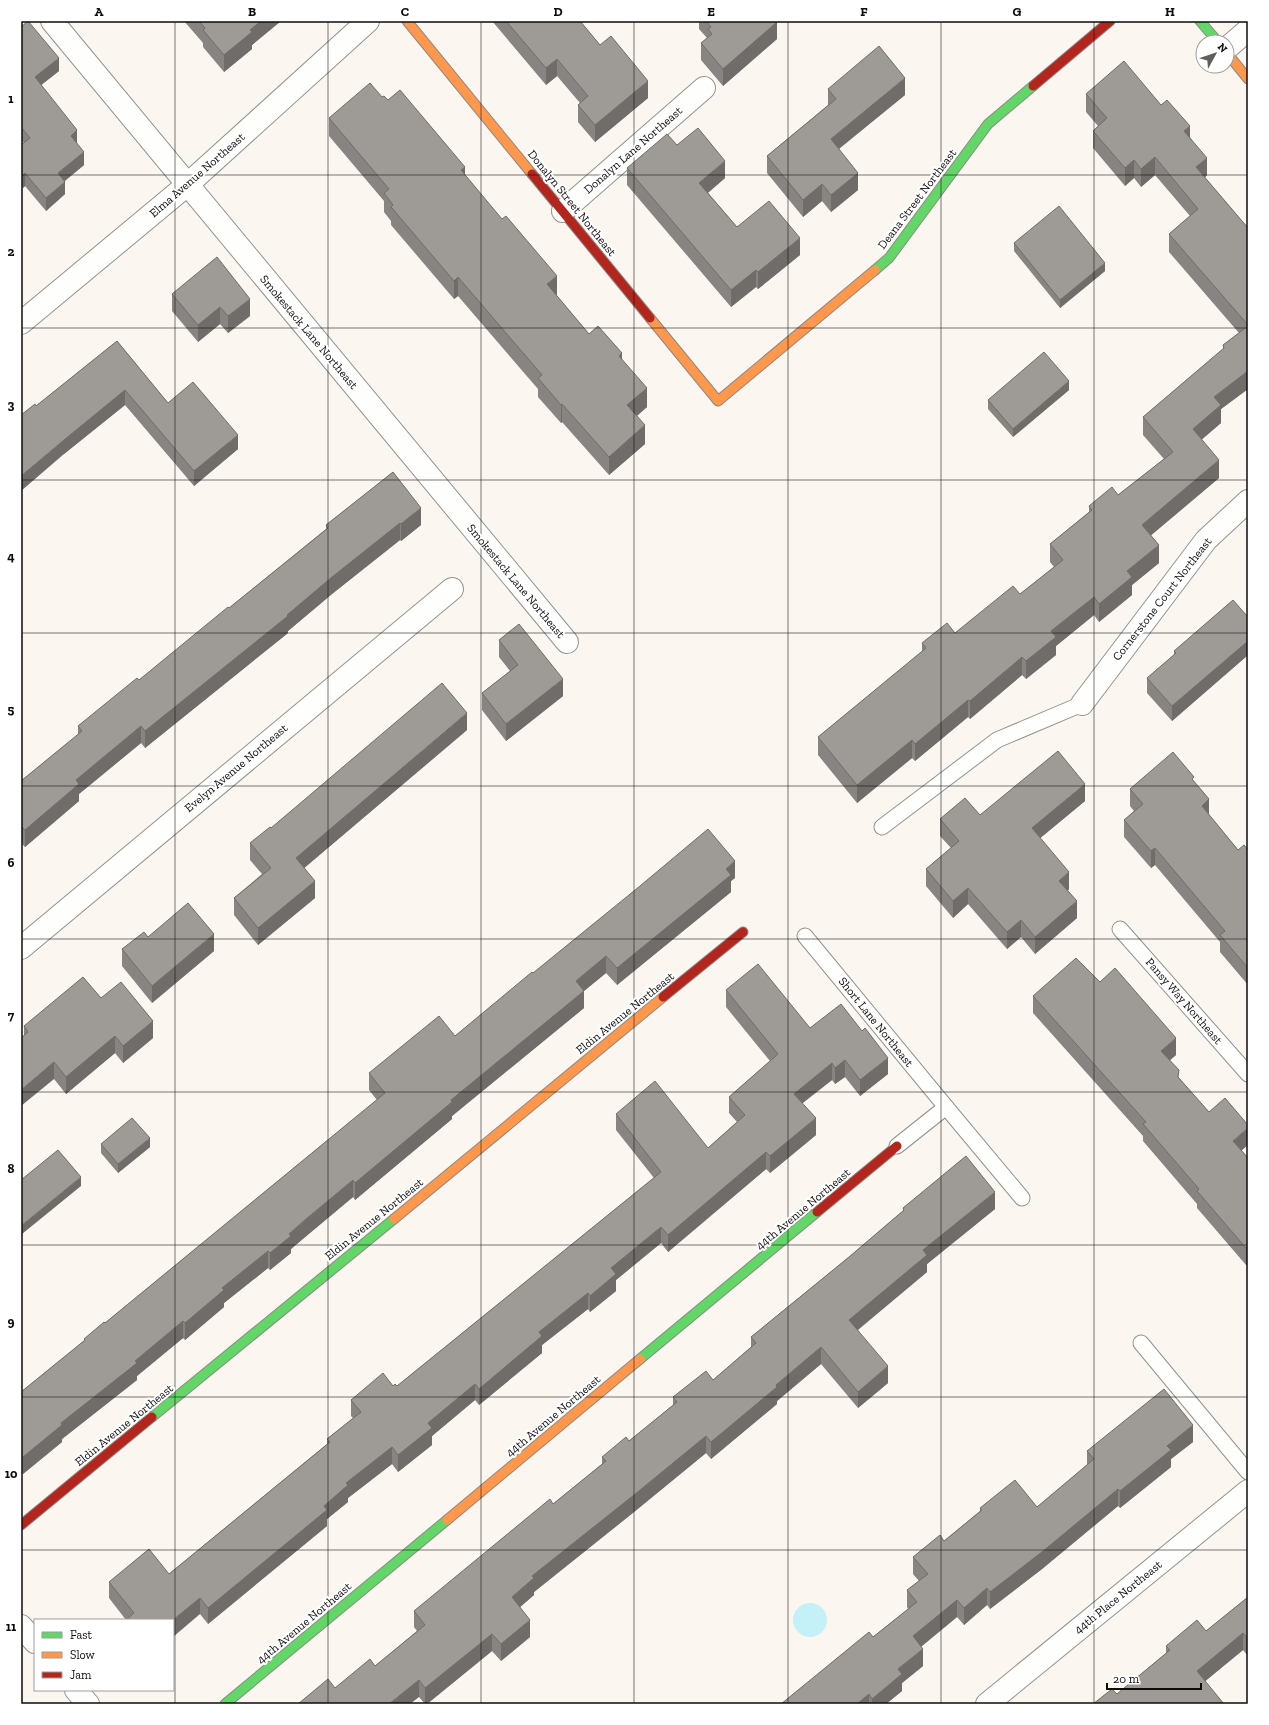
<svg xmlns="http://www.w3.org/2000/svg" width="1269" height="1725" font-family="'Zilla Slab',serif">
  <rect width="100%" height="100%" fill="#fbf7f0"/>
  <circle fill="#c4f0f7" cx="810" cy="1620" r="17"/>
  <g fill="none" stroke-linecap="round" stroke-linejoin="round">
    <defs>
      <g id="lane">
        <polyline points="882,827 997,740 1082,704"/>
        <polyline points="1120,929 1248,1074"/>
        <polyline points="805,936 946,1107 897,1146"/>
        <polyline points="946,1107 1022,1198"/>
        <polyline points="1141,1343 1248,1472"/>
      </g>
      <g id="street">
        <polyline points="52,21 567,642"/>
        <polyline points="1227,48 1248,30"/>
        <polyline points="563,211 704,88"/>
        <polyline points="21,323 187,185 368,21"/>
        <polyline points="1082,704 1206,540 1248,501"/>
        <polyline points="21,948 452,589"/>
        <polyline points="21,1626 35,1642"/>
        <polyline points="76,1690 88,1704"/>
        <polyline points="987,1704 1248,1491"/>
      </g>
      <g id="fast">
        <polyline points="1200,21 1218,42"/>
        <polyline points="875,270 889,258 988,124 1033,86"/>
        <polyline points="640,1359 817,1212"/>
        <polyline points="152,1417 394,1219"/>
        <polyline points="225,1704 447,1520"/>
      </g>
      <g id="slow">
        <polyline points="407,21 532,174"/>
        <polyline points="1227,53 1248,79"/>
        <polyline points="650,318 718,401 875,270"/>
        <polyline points="394,1219 663,997"/>
        <polyline points="447,1520 640,1359"/>
      </g>
      <g id="jam">
        <polyline points="1033,86 1110,21"/>
        <polyline points="532,174 650,318"/>
        <polyline points="663,997 743,932"/>
        <polyline points="817,1212 897,1146"/>
        <polyline points="21,1525 152,1417"/>
      </g>
    </defs>
    <use href="#lane" stroke="#94928f" stroke-width="17"/>
    <use href="#street" stroke="#94928f" stroke-width="24"/>
    <use href="#fast" stroke="#8b8986" stroke-width="11"/>
    <use href="#slow" stroke="#8b8986" stroke-width="11"/>
    <use href="#jam" stroke="#8b8986" stroke-width="11"/>
    <use href="#lane" stroke="#fefefd" stroke-width="15"/>
    <use href="#street" stroke="#fefefd" stroke-width="22"/>
    <use href="#fast" stroke="#63d668" stroke-width="9"/>
    <use href="#slow" stroke="#ff974d" stroke-width="9"/>
    <use href="#jam" stroke="#b3261e" stroke-width="9"/>
  </g>
  <g fill="#888481">
    <polygon points="184,21 281,21 252,45 252,49 224,72 203,47 203,43"/>
    <polygon points="492,21 580,21 600,45 648,98 595,142 578,122 578,105 580,103 557,76 546,85"/>
    <polygon points="699,21 776,21 777,39 723,86 701,60 701,43 707,38 699,29"/>
    <polygon points="21,27 59,71 41,85 77,143 84,165 65,181 65,194 46,211 25,186 23,188 21,185 21,145 24,143 21,140"/>
    <polygon points="828,89 905,95 839,149 858,190 831,212 822,201 803,217 767,173 767,156 828,105"/>
    <polygon points="1086,94 1190,137 1207,175 1205,178 1248,228 1248,389 1221,409 1221,423 1201,440 1219,478 1151,535 1159,563 1132,585 1132,595 1099,622 1094,615 1056,646 1056,655 1026,679 1022,675 970,719 968,717 915,761 912,758 857,803 818,755 818,737 922,652 922,643 955,633 1020,594 1054,567 1050,562 1050,544 1089,512 1089,506 1118,495 1164,459 1143,435 1143,417 1223,349 1223,345 1239,333 1169,252 1169,234 1190,216 1155,175 1141,187 1134,178 1125,186 1093,148 1093,131 1098,126 1086,112"/>
    <polygon points="382,97 388,100 465,175 557,294 556,295 589,334 622,359 647,407 637,416 645,444 609,475 562,422 561,423 538,397 538,389 458,296 454,299 391,225 391,221 384,212 384,201 329,136 329,118"/>
    <polygon points="677,145 725,178 708,193 737,227 800,255 758,289 756,287 731,307 627,185 627,168"/>
    <polygon points="1014,243 1105,271 1060,308 1014,251"/>
    <polygon points="172,294 250,316 228,333 220,324 198,342 172,311"/>
    <polygon points="117,341 168,403 238,449 194,486 125,405 64,454 36,406"/>
    <polygon points="1069,390 1013,437 988,409 988,400"/>
    <polygon points="393,472 421,525 401,541 400,540 332,594 288,631 288,633 145,748 141,743 79,794 79,801 25,847 21,843 21,781 78,735 78,726 139,680 229,608 326,529 326,525"/>
    <polygon points="1248,617 1248,655 1172,721 1147,693 1147,678 1174,655 1174,651"/>
    <polygon points="499,640 563,696 506,741 482,710 482,693 510,671 499,657"/>
    <polygon points="467,730 304,868 315,898 258,945 234,915 234,898 262,874 250,860 250,843 271,828"/>
    <polygon points="1194,782 1209,815 1238,850 1248,850 1248,985 1220,952 1220,942 1155,865 1151,868 1124,837 1124,820 1134,811 1130,806 1130,789"/>
    <polygon points="1085,801 1040,838 1069,889 1068,891 1077,918 1035,954 1021,937 1007,949 968,904 953,918 926,886 926,869 951,848 940,836 940,819 980,815"/>
    <polygon points="735,878 731,881 731,892 617,985 606,973 584,991 584,1008 452,1116 452,1119 355,1200 353,1197 306,1236 291,1249 291,1253 270,1270 268,1268 224,1303 224,1307 185,1340 183,1338 137,1376 137,1380 62,1439 62,1442 23,1474 21,1472 21,1392 84,1341 84,1339 105,1323 377,1100 369,1090 369,1073 455,1036 533,973"/>
    <polygon points="148,937 214,951 152,1003 122,966 122,949"/>
    <polygon points="1100,982 1176,1055 1170,1060 1179,1078 1248,1158 1248,1264 1246,1265 1197,1208 1197,1204 1143,1141 1143,1136 1033,1013 1033,996"/>
    <polygon points="726,990 810,1028 888,1074 860,1096 845,1077 835,1084 832,1080 802,1103 816,1135 770,1173 766,1169 668,1252 661,1243 616,1280 616,1291 590,1312 588,1309 542,1345 542,1353 479,1405 475,1400 432,1436 432,1445 398,1472 392,1464 348,1498 348,1502 327,1519 327,1526 208,1624 200,1614 126,1620 109,1598 109,1582 169,1574 327,1444 327,1439 353,1418 351,1416 351,1400 393,1386 397,1386 654,1178 616,1130 616,1114 708,1148 737,1122 729,1113 729,1097 770,1061 726,1007"/>
    <polygon points="101,998 153,1038 123,1063 115,1053 66,1094 54,1079 24,1035 24,1026"/>
    <polygon points="101,1144 150,1147 118,1173 101,1153"/>
    <polygon points="903,1208 995,1209 927,1264 927,1272 858,1330 888,1383 858,1408 821,1364 777,1401 777,1404 711,1459 706,1453 634,1512 534,1592 534,1595 520,1607 530,1637 501,1661 492,1651 427,1704 425,1704 419,1697 335,1688 375,1666 417,1631 414,1627 414,1611 553,1504 602,1464 602,1457 629,1441 673,1405 673,1397 713,1380 751,1347 751,1337 849,1257 903,1211"/>
    <polygon points="1193,1442 1171,1459 1171,1467 1120,1508 1118,1506 1042,1569 990,1609 987,1605 964,1625 957,1617 921,1647 923,1666 902,1683 902,1691 886,1704 781,1704 873,1637 908,1609 907,1607 907,1590 919,1581 913,1574 913,1557 944,1541 980,1511 980,1508 1037,1507 1087,1465 1087,1451"/>
    <polygon points="1248,1597 1248,1656 1243,1650 1205,1681 1117,1694 1166,1653 1166,1646 1206,1631"/>
  </g>
  <g fill="#6f6c69">
    <polygon points="261,21 281,21 252,45 252,49 224,72 224,55 250,30"/>
    <polygon points="777,22 777,39 723,86 723,69"/>
    <polygon points="59,58 59,71 35,90 35,77"/>
    <polygon points="557,59 557,76 546,85 546,68"/>
    <polygon points="905,78 905,95 831,155 831,139"/>
    <polygon points="648,81 648,98 595,142 595,125"/>
    <polygon points="1190,126 1190,144 1184,131"/>
    <polygon points="77,130 77,143 71,148 71,136"/>
    <polygon points="84,152 84,165 58,186 58,173"/>
    <polygon points="1155,157 1155,175 1141,187 1141,169"/>
    <polygon points="1207,158 1207,175 1196,185 1196,167"/>
    <polygon points="1134,160 1134,178 1125,186 1125,168"/>
    <polygon points="725,161 725,178 699,200 699,183"/>
    <polygon points="465,167 465,186 461,170"/>
    <polygon points="25,173 25,186 23,188 23,175"/>
    <polygon points="858,173 858,190 831,212 831,195"/>
    <polygon points="65,182 65,194 46,211 46,198"/>
    <polygon points="822,184 822,201 803,217 803,200"/>
    <polygon points="800,238 800,255 758,289 758,272"/>
    <polygon points="1105,263 1105,271 1060,308 1060,300"/>
    <polygon points="756,270 756,287 731,307 731,290"/>
    <polygon points="557,276 557,294 547,303 547,284"/>
    <polygon points="458,277 458,296 454,299 454,281"/>
    <polygon points="250,299 250,316 228,333 228,316"/>
    <polygon points="220,307 220,324 198,342 198,325"/>
    <polygon points="622,353 622,372 619,356"/>
    <polygon points="1248,371 1248,389 1221,409 1221,423 1193,447 1193,429 1214,397"/>
    <polygon points="1069,381 1069,390 1013,437 1013,429"/>
    <polygon points="647,388 647,407 627,424 627,405"/>
    <polygon points="125,390 125,405 64,454 21,491 21,476 64,440"/>
    <polygon points="562,404 562,422 561,423 561,405"/>
    <polygon points="645,425 645,444 609,475 609,457"/>
    <polygon points="238,435 238,449 194,486 194,471"/>
    <polygon points="1219,460 1219,478 1142,543 1142,525"/>
    <polygon points="421,508 421,525 401,541 401,524"/>
    <polygon points="400,523 400,540 332,594 288,631 288,633 145,748 145,731 332,577"/>
    <polygon points="1159,545 1159,563 1132,585 1132,595 1099,622 1099,604 1127,571"/>
    <polygon points="1094,597 1094,615 1056,646 1056,655 1026,679 1026,661 1051,631"/>
    <polygon points="1248,641 1248,655 1172,721 1172,706"/>
    <polygon points="1022,657 1022,675 970,719 970,701"/>
    <polygon points="563,679 563,696 506,741 506,724"/>
    <polygon points="968,700 968,717 915,761 915,744"/>
    <polygon points="467,713 467,730 296,875 296,858"/>
    <polygon points="141,726 141,743 79,794 79,801 25,847 25,830 76,780"/>
    <polygon points="912,740 912,758 857,803 857,785"/>
    <polygon points="1085,784 1085,801 1032,845 1032,828"/>
    <polygon points="1209,799 1209,816 1202,806"/>
    <polygon points="1155,848 1155,865 1151,868 1151,851"/>
    <polygon points="735,861 735,878 731,881 731,892 617,985 617,968 726,869"/>
    <polygon points="1069,872 1069,889 1059,898 1059,881"/>
    <polygon points="315,881 315,898 258,945 258,928"/>
    <polygon points="968,888 968,904 953,918 953,901"/>
    <polygon points="1077,901 1077,918 1035,954 1035,937"/>
    <polygon points="1021,920 1021,937 1007,949 1007,932"/>
    <polygon points="214,934 214,951 152,1003 152,986"/>
    <polygon points="606,956 606,973 584,991 584,1008 452,1116 452,1119 355,1200 355,1183 451,1100 576,981"/>
    <polygon points="153,1021 153,1038 123,1063 123,1046"/>
    <polygon points="115,1036 115,1053 66,1094 66,1077"/>
    <polygon points="1176,1038 1176,1055 1161,1068 1161,1051"/>
    <polygon points="888,1058 888,1074 860,1096 860,1080"/>
    <polygon points="845,1060 845,1077 835,1084 835,1068"/>
    <polygon points="54,1062 54,1079 21,1106 21,1090"/>
    <polygon points="832,1063 832,1080 794,1110 794,1094"/>
    <polygon points="816,1118 816,1135 770,1173 770,1156"/>
    <polygon points="1248,1128 1248,1145 1233,1158 1233,1141"/>
    <polygon points="150,1138 150,1147 118,1173 118,1164"/>
    <polygon points="766,1152 766,1169 668,1252 668,1235"/>
    <polygon points="81,1177 81,1186 22,1234 22,1242 21,1242 21,1226"/>
    <polygon points="353,1180 353,1197 291,1249 291,1253 270,1270 270,1253 289,1234"/>
    <polygon points="995,1192 995,1209 927,1264 927,1272 849,1337 849,1320 923,1250"/>
    <polygon points="661,1227 661,1243 616,1280 616,1291 590,1312 590,1296 611,1268"/>
    <polygon points="1248,1247 1248,1264 1246,1265 1246,1248"/>
    <polygon points="268,1251 268,1268 224,1303 224,1307 185,1340 185,1323 222,1288"/>
    <polygon points="588,1293 588,1309 542,1345 542,1353 479,1405 479,1389 539,1332"/>
    <polygon points="183,1321 183,1338 137,1376 137,1380 62,1439 62,1442 23,1474 23,1457 61,1423"/>
    <polygon points="821,1347 821,1364 777,1401 777,1404 711,1459 711,1442 776,1385"/>
    <polygon points="888,1366 888,1383 858,1408 858,1392"/>
    <polygon points="475,1384 475,1400 432,1436 432,1445 398,1472 398,1455 428,1423"/>
    <polygon points="1193,1425 1193,1442 1171,1459 1171,1467 1120,1508 1120,1491 1167,1446"/>
    <polygon points="706,1436 706,1453 634,1512 534,1592 534,1595 512,1614 512,1597 532,1576"/>
    <polygon points="392,1447 392,1464 348,1498 348,1502 327,1519 327,1526 208,1624 208,1608 324,1506 346,1483"/>
    <polygon points="1118,1489 1118,1506 1042,1569 990,1609 990,1592"/>
    <polygon points="987,1588 987,1605 964,1625 964,1608"/>
    <polygon points="200,1598 200,1614 173,1637 173,1620"/>
    <polygon points="957,1600 957,1617 913,1653 913,1636"/>
    <polygon points="530,1620 530,1637 501,1661 501,1644"/>
    <polygon points="1243,1633 1243,1650 1197,1688 1197,1671"/>
    <polygon points="492,1634 492,1651 427,1704 425,1704 425,1688"/>
    <polygon points="923,1649 923,1666 902,1683 902,1691 886,1704 872,1704 872,1699 898,1669"/>
    <polygon points="419,1680 419,1697 410,1704 389,1704"/>
    <polygon points="869,1694 869,1704 857,1704"/>
  </g>
  <g fill="#9e9a96" stroke="#6f6c69">
    <polygon points="28,21 59,58 35,77 77,130 71,136 84,152 58,173 65,182 46,198 25,173 23,175 21,172 21,145 30,138 21,127 21,27"/>
    <polygon points="199,21 261,21 250,30 252,32 224,55 203,30 205,28"/>
    <polygon points="506,21 580,21 600,45 611,36 648,81 595,125 578,105 588,96 557,59 546,68"/>
    <polygon points="706,21 776,21 777,22 723,69 701,43 712,34 708,29 711,27"/>
    <polygon points="879,46 905,78 831,139 858,173 831,195 822,184 803,200 767,156 836,99 828,89"/>
    <polygon points="1124,61 1161,105 1167,100 1190,126 1184,131 1207,158 1196,167 1248,228 1248,325 1169,234 1198,209 1155,157 1141,169 1134,160 1125,168 1093,131 1107,118 1086,94"/>
    <polygon points="370,83 382,97 384,96 388,100 400,90 465,167 461,170 502,219 506,216 557,276 547,284 589,334 598,326 622,353 619,356 647,388 627,405 645,425 609,457 562,404 561,405 538,378 542,375 458,277 454,281 391,207 393,205 384,193 389,189 329,118"/>
    <polygon points="698,128 725,161 699,183 737,227 769,201 800,238 758,272 756,270 731,290 627,168 667,134 677,145"/>
    <polygon points="1059,206 1105,263 1060,300 1014,243"/>
    <polygon points="217,257 250,299 228,316 220,307 198,325 172,294"/>
    <polygon points="1248,326 1248,371 1214,397 1221,405 1193,429 1219,460 1142,525 1159,545 1127,571 1132,577 1099,604 1094,597 1051,631 1056,637 1026,661 1022,657 970,701 968,700 915,744 912,740 857,785 818,737 926,648 922,643 947,623 955,633 1013,586 1020,594 1063,560 1050,544 1092,510 1089,506 1112,487 1118,495 1173,452 1143,417 1224,348 1223,345"/>
    <polygon points="117,341 168,403 193,382 238,435 194,471 125,390 64,440 21,476 21,415 35,404 36,406"/>
    <polygon points="1044,352 1069,381 1013,429 988,400"/>
    <polygon points="393,472 421,508 401,524 400,523 332,577 287,615 288,616 145,731 141,726 76,780 79,784 25,830 21,826 21,781 82,731 78,726 137,678 139,680 228,607 229,608 328,528 326,525"/>
    <polygon points="1233,600 1248,617 1248,641 1172,706 1147,678 1176,653 1174,651"/>
    <polygon points="519,624 563,679 506,724 482,693 518,665 499,640"/>
    <polygon points="442,683 467,713 296,858 315,881 258,928 234,898 271,868 250,843 270,827 271,828"/>
    <polygon points="1058,751 1085,784 1032,828 1069,872 1059,881 1077,901 1035,937 1021,920 1007,932 968,888 953,901 926,869 959,841 940,819 965,798 980,815"/>
    <polygon points="1173,752 1194,777 1192,779 1209,799 1202,806 1238,850 1244,845 1248,850 1248,968 1220,935 1225,931 1155,848 1151,851 1124,820 1143,804 1130,789"/>
    <polygon points="708,829 735,861 726,869 731,875 617,968 606,956 576,981 584,991 451,1100 452,1102 355,1183 353,1180 306,1219 289,1234 291,1236 270,1253 268,1251 222,1288 224,1290 185,1323 183,1321 135,1361 137,1363 61,1423 62,1425 23,1457 21,1455 21,1392 85,1340 84,1339 104,1322 105,1323 385,1093 369,1073 439,1016 455,1036 532,972 533,973 640,886"/>
    <polygon points="188,903 214,934 152,986 122,949 144,932 148,937"/>
    <polygon points="1076,958 1100,982 1115,968 1176,1038 1161,1051 1179,1070 1178,1077 1209,1112 1225,1098 1248,1125 1248,1128 1233,1141 1248,1158 1248,1247 1246,1248 1197,1191 1199,1189 1143,1124 1146,1122 1033,996"/>
    <polygon points="758,964 810,1028 841,1004 862,1031 865,1028 888,1058 860,1080 845,1060 835,1068 832,1063 794,1094 816,1118 770,1156 766,1152 668,1235 661,1227 611,1268 616,1274 590,1296 588,1293 539,1332 542,1336 479,1389 475,1384 428,1423 432,1428 398,1455 392,1447 346,1483 348,1485 324,1506 327,1510 208,1608 200,1598 173,1620 126,1620 134,1613 109,1582 149,1549 169,1574 330,1442 327,1439 361,1412 351,1400 383,1373 393,1386 395,1384 397,1386 661,1172 616,1114 655,1081 708,1148 745,1115 729,1097 778,1054 726,990"/>
    <polygon points="83,977 101,998 121,982 153,1021 123,1046 115,1036 66,1077 54,1062 21,1090 21,1038 28,1032 24,1026"/>
    <polygon points="132,1118 150,1138 118,1164 101,1144"/>
    <polygon points="58,1150 81,1177 21,1226 21,1180"/>
    <polygon points="966,1156 995,1192 923,1250 927,1255 849,1320 888,1366 858,1392 821,1347 776,1385 777,1387 711,1442 706,1436 634,1495 532,1576 534,1578 512,1597 530,1620 501,1644 492,1634 425,1688 419,1680 389,1704 298,1704 328,1679 335,1688 370,1659 375,1666 425,1625 414,1611 550,1499 553,1504 606,1461 602,1457 626,1437 629,1441 677,1402 673,1397 706,1371 713,1380 756,1343 751,1337 849,1257 904,1210 903,1208"/>
    <polygon points="1164,1389 1193,1425 1167,1446 1171,1450 1120,1491 1118,1489 1042,1552 990,1592 987,1588 964,1608 957,1600 913,1636 923,1649 898,1669 902,1674 872,1699 869,1694 857,1704 781,1704 869,1632 873,1637 917,1602 907,1590 928,1574 913,1557 940,1535 944,1541 982,1510 980,1508 1015,1480 1037,1507 1094,1459 1087,1451"/>
    <polygon points="1248,1597 1248,1639 1243,1633 1197,1671 1224,1704 1093,1704 1112,1689 1117,1694 1170,1650 1166,1646 1197,1620 1206,1631"/>
  </g>
  <path fill="none" stroke="#0d0d0d" stroke-width="1" stroke-opacity="0.55" d="M175,21V1704M328,21V1704M481,21V1704M634,21V1704M788,21V1704M941,21V1704M1094,21V1704M21,175H1248M21,328H1248M21,480H1248M21,633H1248M21,786H1248M21,939H1248M21,1092H1248M21,1245H1248M21,1397H1248M21,1550H1248"/>
  <g text-anchor="middle" stroke-width="4" stroke-linejoin="round" paint-order="stroke">
    <g font-size="12" fill="#0d0d0d" stroke="#fff">
      <text transform="translate(633 150) rotate(-41)" y="4">Donalyn Lane Northeast</text>
      <text transform="translate(197 175) rotate(-41)" y="4">Elma Avenue Northeast</text>
      <text transform="translate(917 199) rotate(-53)" y="4">Deana Street Northeast</text>
      <text transform="translate(572 203) rotate(51)" y="4">Donalyn Street Northeast</text>
      <text transform="translate(309 332) rotate(50)" y="4">Smokestack Lane Northeast</text>
      <text transform="translate(516 581) rotate(50)" y="4">Smokestack Lane Northeast</text>
      <text transform="translate(1162 599) rotate(-52)" y="4">Cornerstone Court Northeast</text>
      <text transform="translate(236 768) rotate(-40)" y="4">Evelyn Avenue Northeast</text>
      <text transform="translate(1184 1001) rotate(49)" y="4">Pansy Way Northeast</text>
      <text transform="translate(625 1013) rotate(-39)" y="4">Eldin Avenue Northeast</text>
      <text transform="translate(876 1022) rotate(51)" y="4">Short Lane Northeast</text>
      <text transform="translate(803 1209) rotate(-40)" y="4">44th Avenue Northeast</text>
      <text transform="translate(374 1219) rotate(-39)" y="4">Eldin Avenue Northeast</text>
      <text transform="translate(553 1416) rotate(-40)" y="4">44th Avenue Northeast</text>
      <text transform="translate(124 1425) rotate(-39)" y="4">Eldin Avenue Northeast</text>
      <text transform="translate(1118 1597) rotate(-39)" y="4">44th Place Northeast</text>
      <text transform="translate(304 1623) rotate(-40)" y="4">44th Avenue Northeast</text>
    </g>
  </g>
  <rect width="1269" height="1725" fill="none" stroke="#ffffff" stroke-width="44"/>
  <rect x="34" y="1619" width="140" height="72" fill="#ffffff" stroke="#9e9e9e"/>
  <rect x="42" y="1632" width="20" height="6" fill="#63d668" stroke="#9e9e9e"/>
  <text x="70" y="1639" font-size="12" fill="#0d0d0d">Fast</text>
  <rect x="42" y="1652" width="20" height="6" fill="#ff974d" stroke="#9e9e9e"/>
  <text x="70" y="1659" font-size="12" fill="#0d0d0d">Slow</text>
  <rect x="42" y="1672" width="20" height="6" fill="#b3261e" stroke="#9e9e9e"/>
  <text x="70" y="1679" font-size="12" fill="#0d0d0d">Jam</text>
  <g transform="translate(1215 54) rotate(50)"><circle r="19" fill="#ffffff" stroke="#9e9e9e"/>
  <path d="M0-3L7 15L0 10L-7 15Z" fill="#605f5c"/>
  <text y="-6" font-size="11" font-weight="bold" text-anchor="middle" fill="#0d0d0d">N</text>
  </g>
  <path d="M1107 1683v6h94v-6" fill="none" stroke="#0d0d0d" stroke-width="2"/>
  <text x="1113" y="1683" font-size="12" fill="#0d0d0d" stroke="#ffffff" stroke-width="3" paint-order="stroke">20 m</text>
  <rect x="22" y="22" width="1225" height="1681" fill="none" stroke="#0d0d0d" stroke-width="1.5"/>
  <g font-size="13" text-anchor="middle" font-weight="bold" fill="#0d0d0d">
    <text x="99" y="16">A</text>
    <text x="252" y="16">B</text>
    <text x="405" y="16">C</text>
    <text x="558" y="16">D</text>
    <text x="711" y="16">E</text>
    <text x="864" y="16">F</text>
    <text x="1017" y="16">G</text>
    <text x="1170" y="16">H</text>
    <text x="11" y="103">1</text>
    <text x="11" y="256">2</text>
    <text x="11" y="409">3</text>
    <text x="11" y="561">4</text>
    <text x="11" y="714">5</text>
    <text x="11" y="867">6</text>
    <text x="11" y="1020">7</text>
    <text x="11" y="1173">8</text>
    <text x="11" y="1326">9</text>
    <text x="11" y="1478">10</text>
    <text x="11" y="1631">11</text>
  </g>
</svg>
